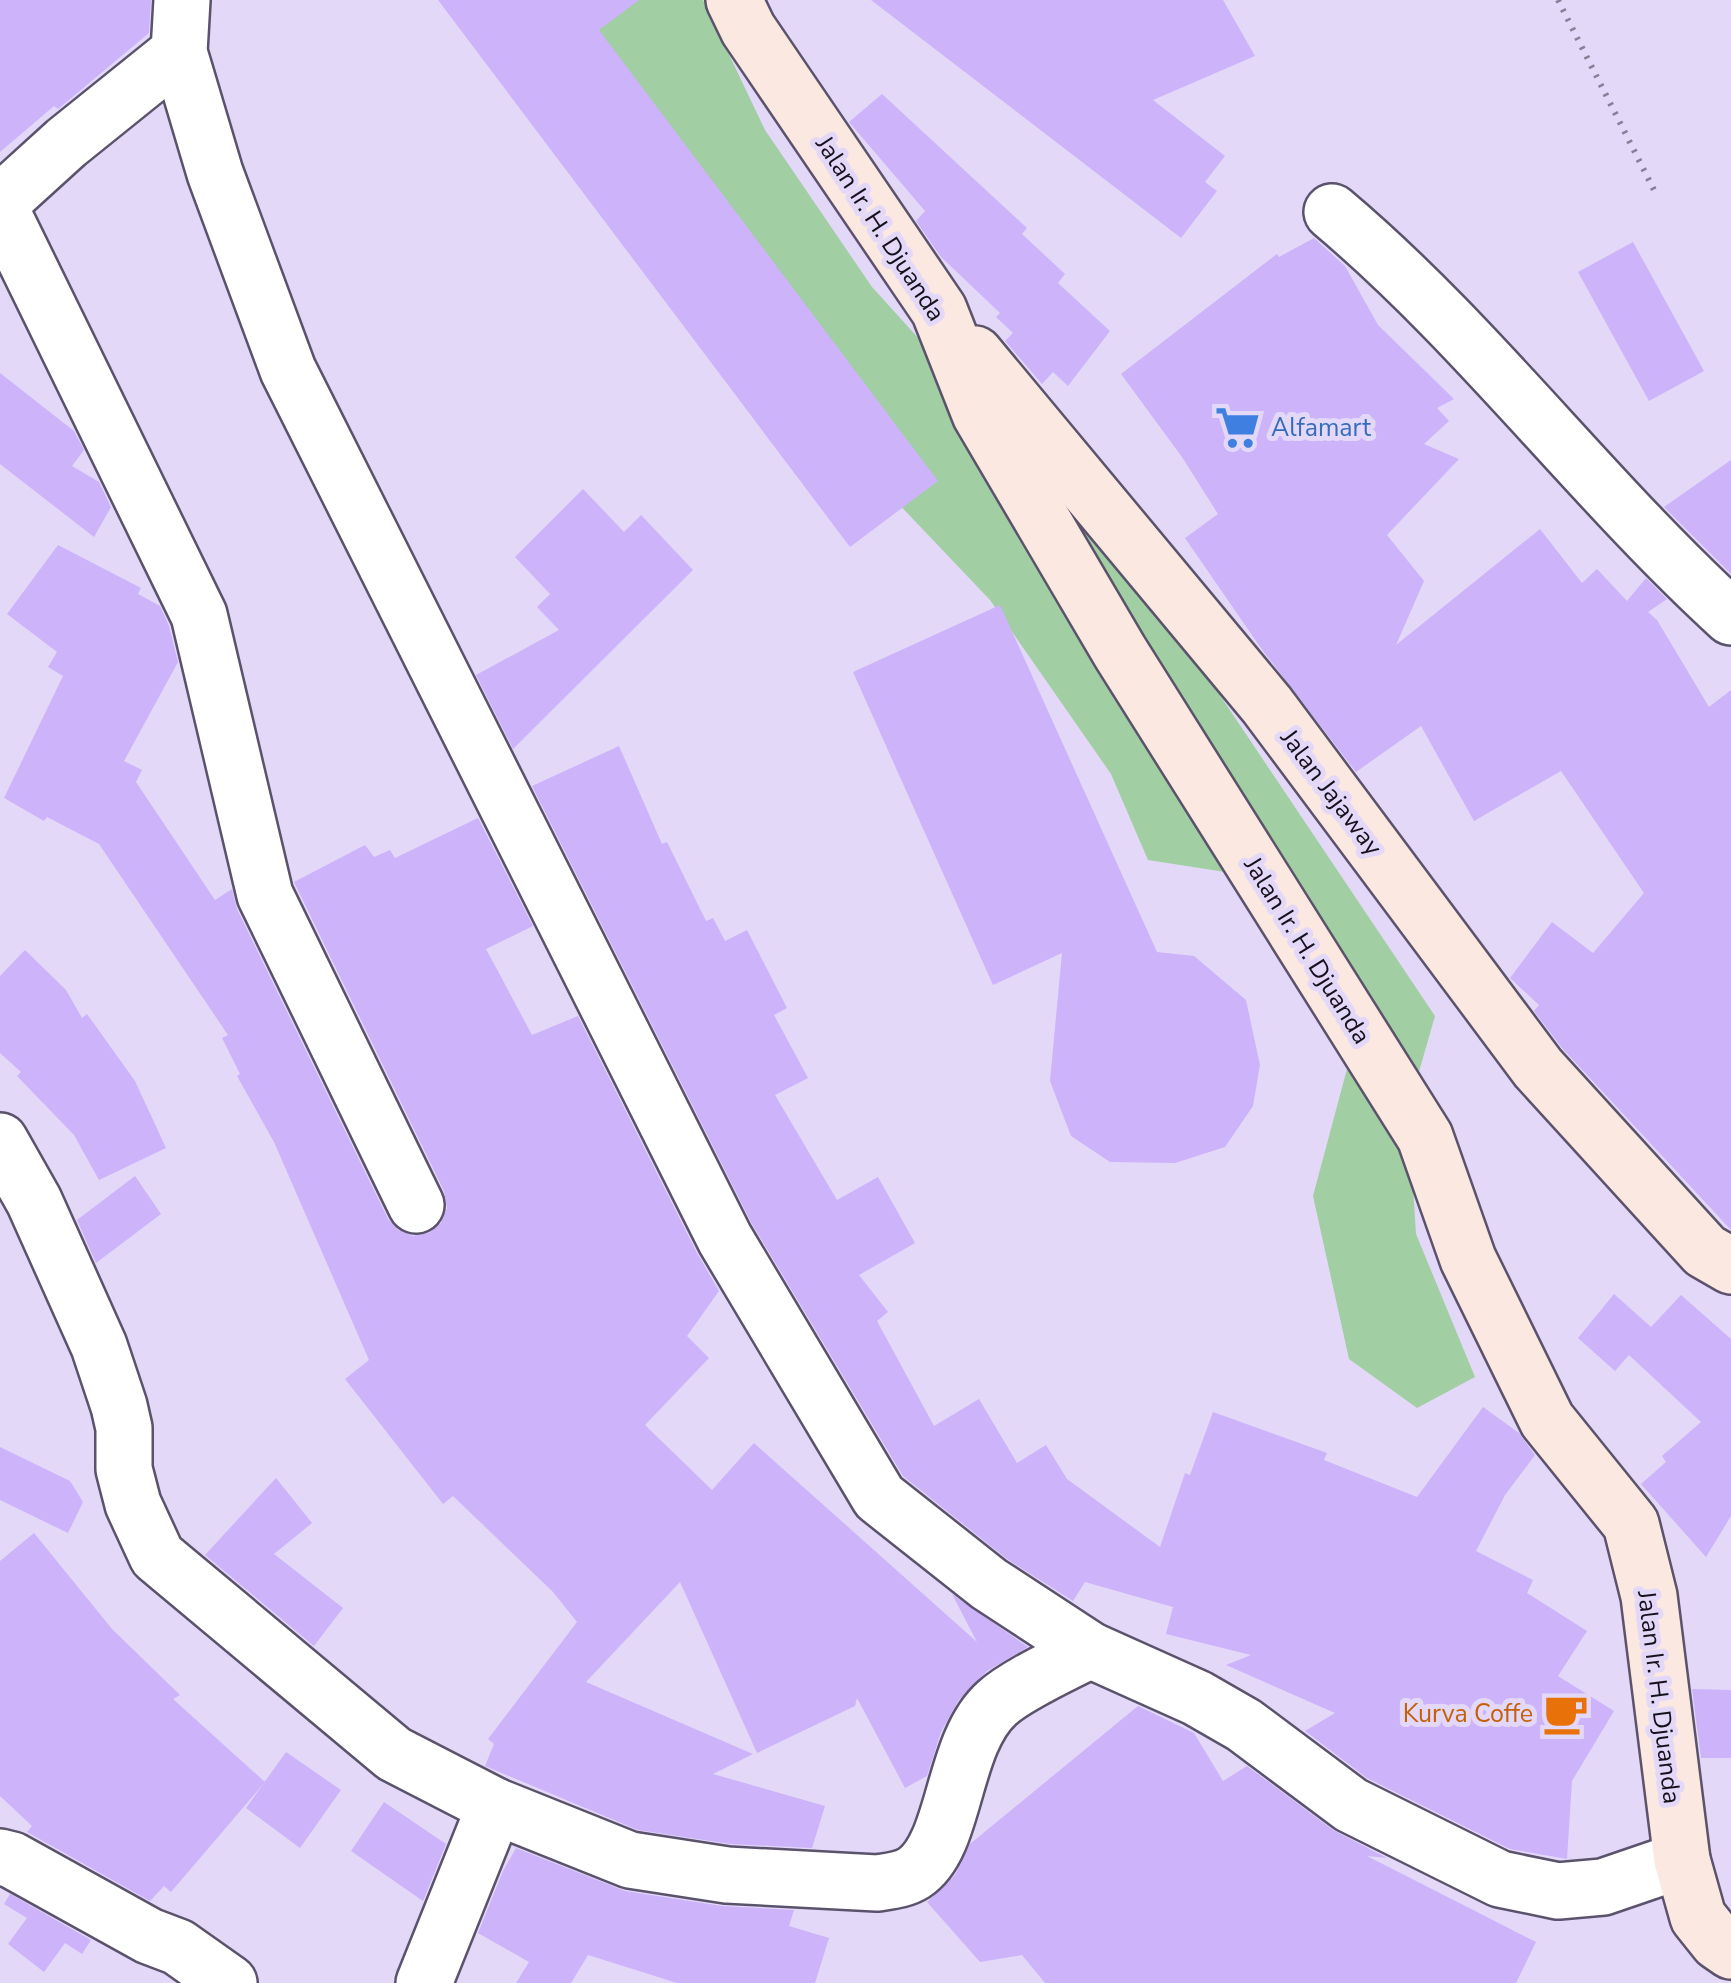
<svg xmlns="http://www.w3.org/2000/svg" width="1731" height="1983" font-family="'Nunito Sans',sans-serif">
  <rect width="100%" height="100%" fill="#e3d8f8"/>
  <polygon fill="#a1cea2" points="535,0 703,0 765,130 872,287 1156,600 1435,1016 1408,1110 1416,1234 1475,1377 1417,1408 1349,1359 1313,1196 1347,1069 1238,874 1148,860 1111,774 990,600 757,355"/>
  <g fill="#cdb3fa">
    <polygon points="0,0 151,0 149,33 58,109 54,106 0,152"/>
    <polygon points="438,0 639,0 599,30 938,481 850,547"/>
    <polygon points="871,0 1223,0 1255,56 1153,100 1225,156 1205,182 1217,191 1181,238"/>
    <polygon points="882,94 1027,228 1022,234 1065,274 1058,283 1110,331 1068,386 1053,372 1042,384 1005,341 1013,333 996,317 1000,313 941,257 916,221 925,211 849,122"/>
    <polygon points="1314,238 1345,266 1378,325 1454,399 1437,408 1449,421 1424,444 1459,459 1387,535 1424,581 1396,645 1540,529 1582,583 1597,569 1627,601 1646,578 1667,599 1648,612 1657,620 1709,707 1731,690 1731,1230 1562,1048 1534,1011 1539,1005 1510,978 1552,922 1593,953 1644,893 1561,771 1474,821 1421,726 1356,772 1263,651 1185,538 1218,514 1182,457 1121,374 1277,254 1279,257"/>
    <polygon points="1633,242 1704,371 1649,401 1578,272"/>
    <polygon points="0,373 74,431 84,450 72,466 99,482 111,507 94,537 0,464"/>
    <polygon points="1731,460 1731,574 1664,507"/>
    <polygon points="583,489 624,532 641,515 693,570 513,749 476,675 559,630 537,607 550,594 515,557"/>
    <polygon points="58,545 141,588 138,594 160,606 169,626 178,662 124,761 142,770 136,782 215,900 232,889 237,909 388,1219 398,1230 413,1236 429,1233 441,1223 447,1208 444,1191 294,882 365,845 374,857 390,850 395,858 478,818 533,926 486,949 532,1035 578,1016 697,1253 719,1291 687,1336 709,1358 645,1425 712,1490 754,1443 977,1642 952,1594 1028,1647 987,1671 958,1701 941,1732 927,1776 905,1788 857,1698 855,1706 757,1753 680,1582 586,1682 753,1754 713,1774 825,1806 812,1848 730,1844 638,1830 485,1766 494,1744 488,1739 577,1622 553,1592 453,1496 443,1504 345,1379 369,1360 274,1142 237,1076 240,1074 222,1038 228,1035 99,844 47,817 44,821 4,798 63,676 48,667 57,652 7,614"/>
    <polygon points="1000,605 1157,952 1194,956 1246,1000 1260,1065 1253,1106 1225,1147 1175,1163 1110,1162 1071,1136 1050,1081 1062,953 993,985 853,672"/>
    <polygon points="619,746 662,844 667,842 706,921 713,918 725,941 747,930 787,1008 774,1015 808,1078 775,1095 837,1200 878,1177 915,1243 859,1275 888,1312 877,1321 934,1426 979,1399 1017,1463 1046,1445 1067,1479 1160,1547 1185,1473 1190,1475 1213,1412 1327,1453 1324,1460 1417,1497 1483,1407 1519,1433 1535,1455 1505,1495 1476,1551 1533,1580 1527,1593 1587,1631 1558,1676 1614,1711 1572,1781 1567,1859 1510,1849 1367,1778 1305,1731 1335,1713 1226,1665 1251,1655 1166,1634 1173,1607 1085,1582 1073,1601 1007,1559 903,1476 752,1224 532,786"/>
    <polygon points="25,950 66,990 82,1018 87,1014 135,1081 166,1148 99,1180 74,1135 17,1076 21,1072 0,1053 0,976"/>
    <polygon points="135,1176 161,1214 96,1263 77,1220"/>
    <polygon points="1614,1294 1651,1327 1681,1295 1731,1339 1731,1516 1706,1557 1641,1484 1666,1462 1662,1456 1701,1422 1629,1355 1615,1371 1578,1338"/>
    <polygon points="0,1447 70,1481 83,1502 68,1533 0,1500"/>
    <polygon points="276,1478 312,1523 274,1554 343,1608 314,1646 205,1555"/>
    <polygon points="34,1533 112,1629 180,1695 173,1699 265,1782 171,1892 164,1886 150,1901 27,1832 32,1826 0,1796 0,1561"/>
    <polygon points="1692,1689 1731,1690 1731,1758 1701,1758"/>
    <polygon points="1138,1706 1194,1733 1223,1781 1247,1766 1333,1830 1387,1858 1367,1856 1536,1942 1516,1983 1045,1983 1022,1955 980,1962 927,1902 955,1875 970,1844"/>
    <polygon points="286,1752 341,1790 300,1848 246,1808"/>
    <polygon points="384,1802 446,1844 423,1901 351,1851"/>
    <polygon points="516,1848 625,1891 722,1906 794,1910 789,1926 829,1938 815,1983 677,1983 588,1955 571,1983 516,1983 529,1962 478,1933 503,1871"/>
    <polygon points="10,1894 91,1940 82,1954 65,1943 44,1972 8,1944 27,1918 4,1904"/>
  </g>
  <g fill="none" stroke-linecap="round" stroke-linejoin="round">
    <defs>
      <g id="street">
        <polyline points="182,0 179,52 215,173 288,370 725,1239 879,1497 989,1584 1090,1650 1197,1698 1244,1725 1351,1805 1500,1879 1558,1891 1603,1887 1682,1860"/>
        <polyline points="0,203 66,143 179,52"/>
        <polyline points="0,208 199,615 265,895 416,1205"/>
        <path d="M1332,212C1477,334 1591,489 1731,617"/>
        <path d="M0,1141L34,1201L99,1346L119,1406L124,1428V1469L133,1504L157,1556L394,1754L495,1806L630,1860L727,1875L877,1883C890,1881 903,1880 914,1873C957,1845 951,1744 997,1703C1018,1684 1064,1664 1090,1650"/>
        <polyline points="0,1857 12,1860 149,1936 178,1947 229,1983"/>
        <polyline points="424,1983 495,1806"/>
      </g>
      <g id="secondary">
        <polyline points="734,0 748,29 939,310 980,414 1120,652 1425,1137 1468,1259 1547,1420 1631,1524 1649,1596 1682,1860 1698,1917 1718,1942 1731,1951"/>
        <polyline points="975,354 1267,705 1538,1068 1705,1251 1731,1266"/>
      </g>
    </defs>
    <use href="#street" stroke="#5b526c" stroke-width="60"/>
    <use href="#secondary" stroke="#5b526c" stroke-width="60"/>
    <polyline stroke="#877f96" stroke-width="6" stroke-dasharray="2.5 8" stroke-linecap="butt" points="1558,0 1657,196"/>
    <use href="#street" stroke="#fff" stroke-width="55"/>
    <use href="#secondary" stroke="#fbe8e0" stroke-width="55"/>
  </g>
  <defs>
    <symbol id="supermarket-bare" viewBox="-9 -9 18 18"><path d="M-6-5.5h2.5l.6 2H6L4.5 2H-2.5L-4.4-4H-6ZM-1.5 3.2a1.3 1.3 0 1 0 .1 0ZM3 3.2a1.3 1.3 0 1 0 .1 0Z" fill="#3f7fe0" stroke="#e3d8f8" stroke-width="2.5" paint-order="stroke"/></symbol>
    <symbol id="cafe-bare" viewBox="-9 -9 18 18"><path d="M-5.5-4.5H6V0H3Q3 3.5 0 3.5H-2.5Q-5.5 3.5-5.5 0ZM3-3.2v2h1.7v-2ZM-6 4.5H4V6H-6Z" fill="#e8710a" stroke="#e3d8f8" stroke-width="2.5" paint-order="stroke"/></symbol>
  </defs>
  <g fill-rule="evenodd">
    <use href="#supermarket-bare" x="1206" y="396" width="63" height="63"/>
    <use href="#cafe-bare" x="1534" y="1682" width="63" height="63"/>
  </g>
  <g text-anchor="middle" stroke-width="10" stroke-linejoin="round" paint-order="stroke">
    <g font-size="25" fill="#15111c" stroke="#e3d8f8">
      <text transform="translate(881 228) rotate(57)" y="9">Jalan Ir. H. Djuanda</text>
      <text transform="translate(1332 792) rotate(53)" y="9">Jalan Jajaway</text>
      <text transform="translate(1308 950) rotate(58)" y="9">Jalan Ir. H. Djuanda</text>
      <text transform="translate(1660 1697) rotate(83)" y="9">Jalan Ir. H. Djuanda</text>
    </g>
    <g font-size="25" fill="#366cbe" stroke="#e3d8f8" text-anchor="start">
      <text x="1271" y="436">Alfamart</text>
    </g>
    <g font-size="25" fill="#c56008" stroke="#e3d8f8" text-anchor="end">
      <text x="1533" y="1722">Kurva Coffe</text>
    </g>
  </g>
</svg>
